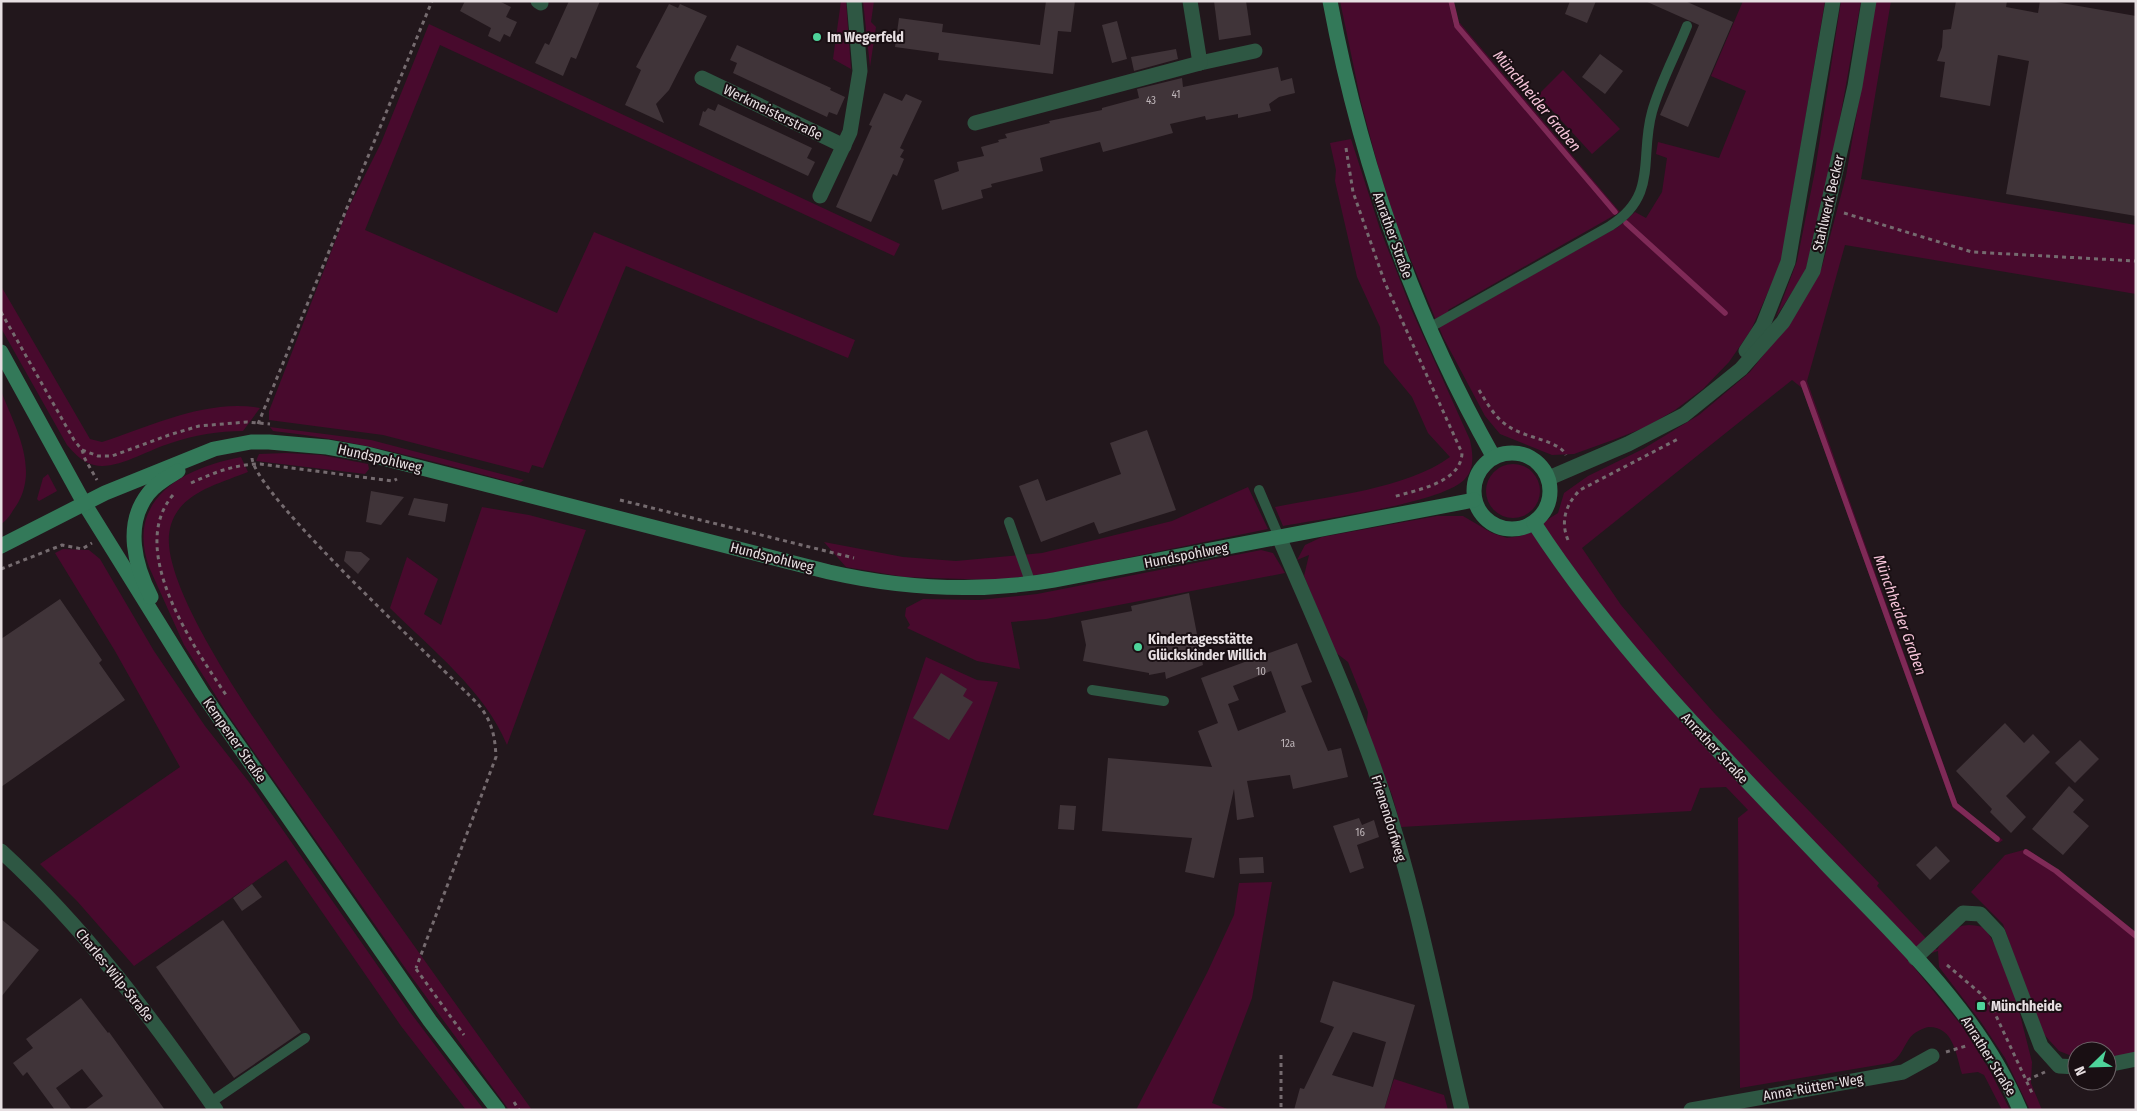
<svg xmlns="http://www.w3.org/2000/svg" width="2137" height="1111" font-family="'Fira Sans Condensed',sans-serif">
  <rect width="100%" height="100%" fill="#22171c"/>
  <g fill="#480a2d">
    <polygon points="841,1 846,1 851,69 833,59"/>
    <polygon points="863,1 874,1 871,22 876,27 870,67"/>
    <polygon points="1340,1 1448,1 1454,26 1460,23 1620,212 1448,310 1452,320 1618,227 1635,212 1646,218 1662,192 1667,158 1656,154 1658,142 1719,158 1746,91 1711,76 1743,1 1825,1 1781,263 1751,330 1729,362 1703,389 1675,410 1646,427 1613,440 1574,454 1552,455 1500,434 1485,416 1443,337 1398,229 1379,170 1361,102"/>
    <polygon points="1841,1 1861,1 1830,174 1805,272 1776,317 1797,261 1815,171"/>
    <path d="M1876,1H1891L1861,179L2136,225V294L1845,245L1807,381L1958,805L2003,840L1999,843L1953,808L1802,388L1792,380L1582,548L1621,605L1677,671L1715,714L1879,883L1877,886L1937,950C1949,929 1960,920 1985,928L2001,955L2013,987L2032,1062L2031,1083L2042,1110H2030L2005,1058L1981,1022L1939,967L1938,951L1908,960L1962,1026L1989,1069L2010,1110H2002L1984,1075L1978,1072L1962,1074C1956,1055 1954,1027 1929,1027C1922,1028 1913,1033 1909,1039C1902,1049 1901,1057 1890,1063L1740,1088L1738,818L1748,810L1726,787L1700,788L1691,811L1401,827L1392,795L1366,728L1368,712L1348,662L1335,652L1304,576L1309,555L1297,560L1305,545L1322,537L1437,516H1463L1492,533L1507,538L1521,536L1558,513L1564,493L1588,476L1643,449L1699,415L1750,372L1795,315L1822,267L1846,176Z"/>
    <polygon points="429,24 900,244 894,256 440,45 365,230 557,313 594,232 855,340 848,358 626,266 543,468 532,465 529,473 383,435 269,420 269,411 347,211 381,143"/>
    <polygon points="1563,70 1620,129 1592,154 1538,95"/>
    <path d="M1351,139L1380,229L1412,311L1470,440C1473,454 1475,469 1464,480C1439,504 1321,519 1283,526L1275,507C1329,496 1406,489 1450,457L1428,433L1412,397L1384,363L1380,327L1357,277L1335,181L1336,170L1330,143Z"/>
    <path d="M1,286L90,439L102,442C150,426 209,398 260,408L243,431C219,431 194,435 171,443C150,449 115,471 94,465C82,462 75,454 67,445L1,328Z"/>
    <path d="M1,391C15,427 40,469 16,506C11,513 8,520 1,524Z"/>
    <path d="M270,427L371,440L524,480L518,484C437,462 356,440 273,431Z"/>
    <polygon points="286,453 321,455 368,464 369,469 365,474 256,461 259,454"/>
    <path d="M241,457L248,472C216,485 173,494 169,535C163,604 298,780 340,841C403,931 467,1020 532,1110H509L408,972L226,712L184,645L149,567C125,499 183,468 241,457Z"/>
    <circle cx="1513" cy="491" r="27"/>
    <polygon points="48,474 57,491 39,501 37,499 43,478"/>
    <polygon points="1248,487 1268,529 1053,573 994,580 904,577 846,567 824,542 903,557 956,561 1042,553 1172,521"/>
    <path d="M482,507L529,515L586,530L507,745C485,691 431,649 390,608L407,557L438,579L424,614L441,625Z"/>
    <polygon points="63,549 89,550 100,559 154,651 205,726 252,786 410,1012 484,1110 466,1110 401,1026 286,860 134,966 77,901 40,864 180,767 115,651 55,553"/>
    <polygon points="1261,550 1273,553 1285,573 1046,619 1011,622 1020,669 977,661 907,628 910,625 905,616 906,608 923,599 979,600 1037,594"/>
    <polygon points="926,657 977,680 998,682 948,830 873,815"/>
    <polygon points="2027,849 2056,869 2136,932 2136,1052 2107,1060 2107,1051 2077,1051 2077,1058 2059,1051 2040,1030 2003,924 1971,892 2005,855"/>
    <polygon points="1272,882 1252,998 1212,1103 1230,1110 1136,1110 1207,973 1234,915 1239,883"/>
    <polygon points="1394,1079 1444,1095 1448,1110 1384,1110"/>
  </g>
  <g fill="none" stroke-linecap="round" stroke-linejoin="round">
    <g stroke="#7f2a57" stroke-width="5.5">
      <polyline points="1451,1 1457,26 1615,212"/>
      <polyline points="1626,223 1725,313"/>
      <polyline points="1803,383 1955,805 1997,839"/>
      <polyline points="2026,852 2056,871 2136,936"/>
    </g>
  </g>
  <g fill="#403439" fill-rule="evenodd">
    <polygon points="465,1 499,1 511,7 506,17 517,22 510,37 504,34 500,42 488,36 491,28 460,11"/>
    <polygon points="569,1 600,1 576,59 571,57 563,76 535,63 545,43 549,45"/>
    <polygon points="1046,1 1075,1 1071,32 1058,31 1053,74 938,60 939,53 895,47 899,18 943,24 942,32 1040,45"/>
    <polygon points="1214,1 1246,1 1251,35 1219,40"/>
    <polygon points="1570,1 1596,1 1587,23 1565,14"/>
    <polygon points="1645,1 1685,1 1733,22 1688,127 1660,115 1699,25"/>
    <polygon points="1956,1 2007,1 2006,7 2038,13 2040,1 2050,1 2136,16 2136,216 2006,194 2029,61 1998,55 1990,106 1940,97 1945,62 1937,61 1942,47 1943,30 1951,29"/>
    <polygon points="669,4 678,8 680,4 707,16 669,90 656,104 664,123 625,105 641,70 636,67"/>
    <polygon points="1117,21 1127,59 1112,63 1102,25"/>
    <polygon points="737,45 831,88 830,90 845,97 837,115 829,112 827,117 733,73 737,63 730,60"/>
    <polygon points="1176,49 1178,59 1134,71 1131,57"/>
    <polygon points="1600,54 1623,71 1605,94 1582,77"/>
    <polygon points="1278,67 1281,81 1292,78 1295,93 1279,97 1269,104 1271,111 1238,118 1238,114 1206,120 1205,116 1170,124 1173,133 1103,152 1100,142 1040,158 1043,171 991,184 992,187 981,190 983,198 942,210 934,180 959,171 957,162 984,156 981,147 999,142 998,140 1007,138 1005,134 1050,123 1049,121 1102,110 1102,108 1139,98 1137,89 1182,78 1183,87"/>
    <polygon points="884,93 902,101 906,94 922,101 900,148 904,150 900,157 904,159 897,176 893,174 871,222 836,207 872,126 869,125"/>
    <polygon points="718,104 812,148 807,158 815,162 808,176 699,125 703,111 705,112 708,108 715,111"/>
    <polygon points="1147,430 1176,510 1099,534 1094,522 1041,542 1019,486 1038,479 1046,501 1121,474 1110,443"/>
    <polygon points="371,491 404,497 381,525 366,522"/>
    <polygon points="414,498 448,504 445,522 408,515"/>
    <polygon points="346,551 361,552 370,559 358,574 344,561"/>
    <polygon points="1189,593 1203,665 1166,679 1165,672 1149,675 1149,673 1083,661 1086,645 1081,621 1132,611 1131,606"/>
    <polygon points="60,599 102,660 99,663 125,700 1,787 1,639"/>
    <path d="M1297,643L1312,682L1301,686L1328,751L1341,748L1348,777L1293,789L1290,775L1247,781L1254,817L1237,820L1234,789L1214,878L1185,872L1192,838L1102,831L1108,758L1212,767L1198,731L1218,723L1201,678ZM1271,671L1286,712L1238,731L1228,704L1239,700L1233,686Z"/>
    <polygon points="941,673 967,689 963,696 973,702 949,740 913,718"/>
    <polygon points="2005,723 2024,743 2033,734 2050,752 2006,796 2026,817 2011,833 1990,812 1992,809 1956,771"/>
    <polygon points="2080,740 2099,759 2075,783 2055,763"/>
    <polygon points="2069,786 2084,800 2073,812 2089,826 2063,855 2032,829"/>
    <polygon points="1060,805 1076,806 1074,830 1058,829"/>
    <polygon points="1359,818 1362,825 1374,820 1379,837 1357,845 1364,868 1350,873 1333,826"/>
    <polygon points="1936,846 1950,861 1930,880 1916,865"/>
    <polygon points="1263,857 1264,873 1240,874 1239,858"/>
    <polygon points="252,884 262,897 242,911 233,898"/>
    <polygon points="1,919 39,950 1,997"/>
    <polygon points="223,920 301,1032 234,1078 156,967"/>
    <path d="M1333,981L1415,1005L1384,1110H1294L1300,1088L1304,1089L1334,1027L1320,1022ZM1353,1032L1386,1042L1373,1087L1332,1075Z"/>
    <polygon points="81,998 108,1033 109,1032 165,1110 84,1110 103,1096 82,1069 56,1088 72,1110 55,1110 27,1072 23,1076 13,1063 33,1048 26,1039"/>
  </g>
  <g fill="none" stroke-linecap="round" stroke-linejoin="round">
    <g stroke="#756b6f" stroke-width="3" stroke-dasharray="4 4" stroke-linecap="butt">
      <path d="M1346,148L1353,192L1385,283L1462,453C1461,483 1416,490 1393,497"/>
      <polyline points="1844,213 1972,252 2136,261"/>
      <polyline points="1,312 74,440 82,450 85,459 97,480"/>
      <path d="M1479,390C1487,403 1495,418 1508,426C1524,438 1559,440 1566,455"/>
      <polyline points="258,424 432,1"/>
      <polyline points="82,450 98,456 112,456 169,435 199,426 247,422 270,424"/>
      <path d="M252,458C255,495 442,667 478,704C492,721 495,736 496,757L416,968"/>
      <path d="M191,483C213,473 235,464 260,464L393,481L397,479"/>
      <path d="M173,495C126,550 194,647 226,695"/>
      <polyline points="620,500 854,558"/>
      <path d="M1568,540C1560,521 1566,504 1580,490L1678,439"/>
      <polyline points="1,569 62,545 82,549 92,543"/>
      <polyline points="1947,965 1980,993 1991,1005 2033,1095"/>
      <polyline points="416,969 464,1035"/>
      <polyline points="1946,1052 1966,1046"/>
      <polyline points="1281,1055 1281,1110"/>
      <polyline points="2027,1080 2045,1072"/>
      <polyline points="514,1102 519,1110"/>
    </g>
    <g stroke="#2e5743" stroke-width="10">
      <path d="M1429,328L1610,226C1659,195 1639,158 1652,112C1660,83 1676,54 1687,26"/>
      <polyline points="1259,490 1279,537"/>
      <polyline points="1009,522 1031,584"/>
      <polyline points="1092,690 1164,701"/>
      <polyline points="211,1102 305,1038"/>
    </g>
    <g stroke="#2e5743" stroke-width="15">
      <polyline points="538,1 541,3"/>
      <polyline points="1200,63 1255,51"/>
      <polyline points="702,78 844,146"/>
      <polyline points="975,123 1200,63 1190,1"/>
      <polyline points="820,196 850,132 860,71 854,1"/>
      <polyline points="1746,351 1763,325 1788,262 1833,1"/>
      <polyline points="1549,478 1628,444 1684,415 1741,369 1783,322 1813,271 1855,86 1869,1"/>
      <path d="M1279,537C1315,622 1354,706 1383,794C1417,897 1437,1004 1462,1110"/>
      <path d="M1,851C85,928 151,1017 216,1110"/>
      <polyline points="1915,958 1963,913 1980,914 1998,933 2041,1046 2059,1066 2077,1067"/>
      <polyline points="2107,1065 2136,1059"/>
      <polyline points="1691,1110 1903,1072 1932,1056"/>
    </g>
    <g stroke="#337959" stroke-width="15">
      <path d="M1330,1C1360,161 1413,314 1493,456"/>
      <polyline points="1,352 84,503 202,693 430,1021 498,1110"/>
      <circle cx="1512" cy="491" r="38"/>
      <path d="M1534,523C1616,649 1722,755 1826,864C1898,939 1979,1012 2020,1110"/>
      <path d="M1,546L105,493L214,449L251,442H269L327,447L367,454L829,572C904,589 978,593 1054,580L1474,500"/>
      <path d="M151,597C135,566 124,525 148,494C155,484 168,477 178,471"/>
    </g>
  </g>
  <g fill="#4ed39a" stroke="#190f13" stroke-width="2">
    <circle cx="817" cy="37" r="5"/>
    <circle cx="1138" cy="647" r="5"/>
    <rect x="1976" y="1001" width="10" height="10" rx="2.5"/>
  </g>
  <g text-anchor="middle" stroke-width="4" stroke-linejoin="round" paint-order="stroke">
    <g font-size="11" fill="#bdb4b8">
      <text x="1176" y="98">41</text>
      <text x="1151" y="104">43</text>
      <text x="1261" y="675">10</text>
      <text x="1288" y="747">12a</text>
      <text x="1360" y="836">16</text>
    </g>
    <g font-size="14" font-weight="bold" fill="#e7dfe2" stroke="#190f13" text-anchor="start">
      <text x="827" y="42">Im Wegerfeld</text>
      <text x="1148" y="644">Kindertagesstätte<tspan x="1148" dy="16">Glückskinder Willich</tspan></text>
      <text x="1991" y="1011">Münchheide</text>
    </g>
    <g font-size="14" fill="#e7dfe2" stroke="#190f13">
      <text transform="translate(773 112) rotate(26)" y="5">Werkmeisterstraße</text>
      <text transform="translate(1828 203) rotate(-77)" y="5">Stahlwerk Becker</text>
      <text transform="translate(1393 235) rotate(70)" y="5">Anrather Straße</text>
      <text transform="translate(380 458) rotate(13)" y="5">Hundspohlweg</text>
      <text transform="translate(1186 555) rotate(-11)" y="5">Hundspohlweg</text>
      <text transform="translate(772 557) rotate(14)" y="5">Hundspohlweg</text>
      <text transform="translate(235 740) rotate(55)" y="5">Kempener Straße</text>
      <text transform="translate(1715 748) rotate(47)" y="5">Anrather Straße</text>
      <text transform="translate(1389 818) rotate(73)" y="5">Frienendorfweg</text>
      <text transform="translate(115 975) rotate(51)" y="5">Charles-Wilp-Straße</text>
      <text transform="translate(1989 1056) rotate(58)" y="5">Anrather Straße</text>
      <text transform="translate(1813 1087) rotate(-10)" y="5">Anna-Rütten-Weg</text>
    </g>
    <g font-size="15" font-style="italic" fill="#f6c4d9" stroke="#190f13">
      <text transform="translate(1537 101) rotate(50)" y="5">Münchheider Graben</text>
      <text transform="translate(1900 615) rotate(70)" y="5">Münchheider Graben</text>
    </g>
  </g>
  <rect width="2137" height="1111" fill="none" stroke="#e7dfe2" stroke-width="5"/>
  <g transform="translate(2092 1066) rotate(247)"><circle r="24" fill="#190f13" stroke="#6b6266"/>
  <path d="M0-4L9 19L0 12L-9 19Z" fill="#4ed39a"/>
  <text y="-8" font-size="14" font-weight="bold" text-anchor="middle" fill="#e7dfe2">N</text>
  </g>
</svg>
